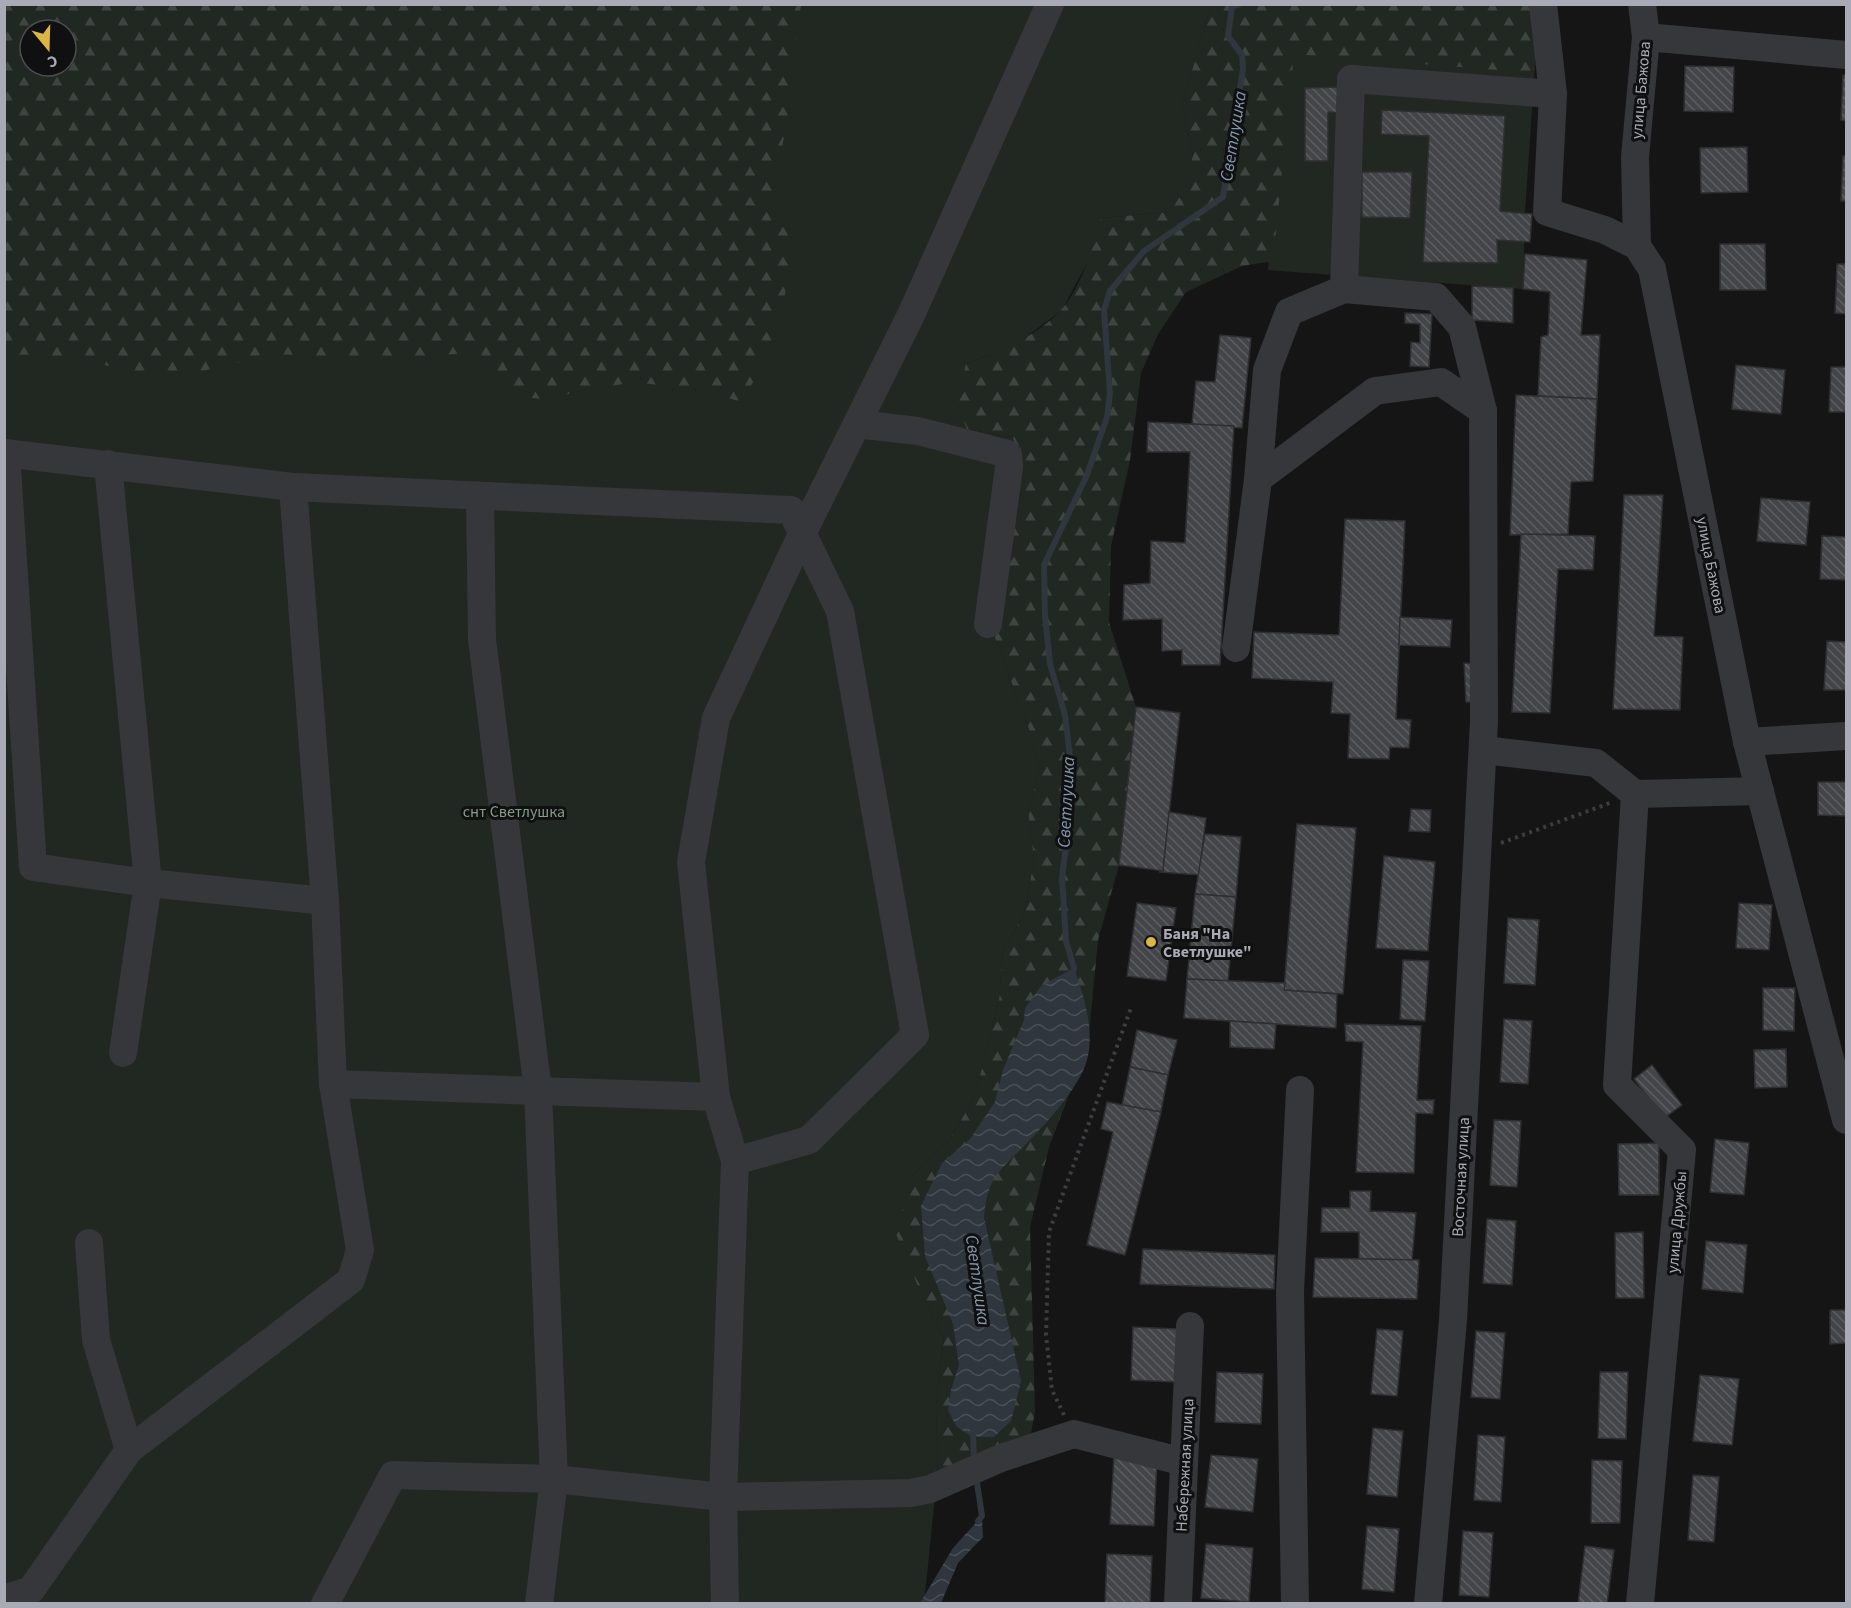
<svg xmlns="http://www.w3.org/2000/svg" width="1851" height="1608" font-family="'Source Sans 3',sans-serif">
  <defs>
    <pattern id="forest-firs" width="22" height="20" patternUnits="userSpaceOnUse" patternTransform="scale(1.5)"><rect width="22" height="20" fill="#212822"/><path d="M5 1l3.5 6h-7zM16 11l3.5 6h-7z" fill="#3e4440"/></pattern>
    <pattern id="water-waves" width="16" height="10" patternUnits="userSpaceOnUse" patternTransform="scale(1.5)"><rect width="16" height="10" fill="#2f363d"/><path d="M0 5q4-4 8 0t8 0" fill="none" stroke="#4a5057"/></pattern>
    <pattern id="building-back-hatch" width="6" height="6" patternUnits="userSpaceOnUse" patternTransform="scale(1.5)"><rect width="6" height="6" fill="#444549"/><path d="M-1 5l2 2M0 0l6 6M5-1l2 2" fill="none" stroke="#5c5d61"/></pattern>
  </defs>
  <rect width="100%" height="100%" fill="#151516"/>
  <g fill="#212822" fill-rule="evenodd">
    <path d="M5,5H1211L1182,105L1193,155L1182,195L1170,212L1101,218L1093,252L1062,310L1017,344L966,364L967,429L1012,437L1022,455V490L999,589L995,638L1029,729L1040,770L1028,812L1034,859L1025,912L1003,951L999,1000L975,1096L949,1141L912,1176L923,1298L944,1338L936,1405L938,1469L924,1603L5,1604ZM30,30H66V66H30Z"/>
    <polygon points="1289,5 1539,5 1525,213 1523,289 1268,270"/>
  </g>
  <g fill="url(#forest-firs)" fill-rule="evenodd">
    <path d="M5,4L801,5L793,52V83L773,203L793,220C789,280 782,356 738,401L702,390L633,382L542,399L516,396L469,353L364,361L308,355L262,354L250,360L189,374L143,376L91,361H62L33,355L5,354ZM30,30H66V66H30Z"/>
    <path d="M1211,5H1539L1534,73L1294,54L1273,261L1242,266L1186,292L1158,334L1141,373L1130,460L1111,546L1109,622L1136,707L1119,865L1098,940L1086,1064L1072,1087L1049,1147L1030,1227L1035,1412L1031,1433L975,1467L950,1478L938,1469L936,1405L944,1338L923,1298L896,1234L912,1176L949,1141L975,1096L999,1000L1003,951L1025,912L1034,859L1028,812L1040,770L1029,729L995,638L999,589L1022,490V455L1012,437L967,429L956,402L966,364C1000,351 1036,337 1061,310C1079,292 1095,243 1101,218L1170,212L1181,195L1193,155L1182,105Z"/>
  </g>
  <g fill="url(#water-waves)">
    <path d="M1074,968C1084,997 1096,1033 1086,1063C1078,1089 1044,1126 1025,1145C998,1172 987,1178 984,1218L1021,1381L1011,1421L994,1437H972L956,1426L948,1410L951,1390L959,1365L953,1324L925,1256L921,1206L942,1163L970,1139L995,1102L1003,1070L1024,1020L1025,1008L1041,986Z"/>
    <polygon points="982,1516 983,1537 958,1563 941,1603 920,1603 953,1548"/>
  </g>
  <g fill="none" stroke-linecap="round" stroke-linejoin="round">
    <g stroke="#2f363d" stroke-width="6">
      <polyline points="1072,976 1074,968 1066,941 1062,877 1070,816 1071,765 1065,715 1050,664 1045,616 1044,565 1087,475 1107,417 1110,394 1104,310 1110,291 1144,251 1223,197 1243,69 1242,55 1228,36 1232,7 1240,4"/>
      <polyline points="973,1432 974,1460"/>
      <polyline points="976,1476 982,1516 978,1521"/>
    </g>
  </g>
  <g fill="url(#building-back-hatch)" stroke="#2f2f32" stroke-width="1.5">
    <polygon points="1685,66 1734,67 1733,112 1684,111"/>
    <polygon points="1843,75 1846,75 1846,121 1841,120"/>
    <polygon points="1340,87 1341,113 1328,112 1328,161 1305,161 1305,88"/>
    <polygon points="1382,110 1505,116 1500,211 1532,214 1530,242 1497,240 1498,263 1423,262 1429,136 1381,134"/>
    <polygon points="1747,147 1748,192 1701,193 1700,148"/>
    <polygon points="1843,156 1846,156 1846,201 1841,201"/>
    <polygon points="1362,172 1412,172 1410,218 1362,217"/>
    <polygon points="1720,244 1765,244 1766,290 1720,290"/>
    <polygon points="1525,254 1587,260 1581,335 1600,335 1597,399 1538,396 1541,337 1548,335 1550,292 1523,289"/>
    <polygon points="1837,264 1846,264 1846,314 1835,313"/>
    <polygon points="1472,286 1513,288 1513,323 1472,320"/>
    <polygon points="1405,313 1432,314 1429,367 1410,366 1411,342 1420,343 1420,324 1405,323"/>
    <polygon points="1220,335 1251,338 1242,428 1192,424 1196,381 1215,382"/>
    <polygon points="1736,365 1785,370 1781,414 1732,409"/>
    <polygon points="1831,367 1846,367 1846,412 1829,412"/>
    <polygon points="1516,395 1597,399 1593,481 1571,482 1568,534 1510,535"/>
    <polygon points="1148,422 1234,426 1220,665 1182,665 1182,650 1162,651 1162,619 1123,620 1124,585 1150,583 1151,541 1185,543 1190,452 1147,452"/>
    <polygon points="1624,495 1663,495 1654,636 1683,637 1680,710 1613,709"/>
    <polygon points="1761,498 1810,502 1806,545 1757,541"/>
    <polygon points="1345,519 1405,521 1396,719 1411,720 1409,748 1390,747 1389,759 1348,758 1350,714 1331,713 1333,682 1252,678 1254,632 1339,635"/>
    <polygon points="1521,534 1595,536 1593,570 1558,569 1550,713 1512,712"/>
    <polygon points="1822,536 1846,537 1846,580 1820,579"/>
    <polygon points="1400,617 1452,620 1450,647 1399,645"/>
    <polygon points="1827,641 1846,642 1846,690 1824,690"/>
    <polygon points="1464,663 1476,664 1477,702 1466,702"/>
    <polygon points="1136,707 1180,713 1163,871 1119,865"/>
    <polygon points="1818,782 1846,782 1846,816 1818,815"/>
    <polygon points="1411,809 1431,810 1430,832 1409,831"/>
    <polygon points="1169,812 1206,818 1199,875 1159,872 1163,871"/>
    <polygon points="1297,824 1356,828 1343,994 1284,990"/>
    <polygon points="1205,834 1241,837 1236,897 1195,894"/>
    <polygon points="1384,856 1435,862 1428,951 1376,948"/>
    <polygon points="1195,894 1236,897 1228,981 1187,979"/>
    <polygon points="1137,903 1176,908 1166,981 1127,976"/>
    <polygon points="1739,903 1772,905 1769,950 1736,948"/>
    <polygon points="1508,918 1539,920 1535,985 1504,983"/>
    <polygon points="1403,960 1429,961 1425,1021 1400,1019"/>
    <polygon points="1187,979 1285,983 1284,990 1337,994 1336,1028 1184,1018"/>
    <polygon points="1763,988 1795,988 1794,1031 1763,1030"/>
    <polygon points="1504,1019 1532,1021 1528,1084 1500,1082"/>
    <polygon points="1230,1021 1276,1024 1274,1049 1230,1047"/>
    <polygon points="1345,1024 1421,1026 1417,1100 1434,1100 1433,1114 1416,1113 1414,1173 1356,1172 1363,1042 1346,1041"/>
    <polygon points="1137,1030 1177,1040 1168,1075 1130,1067"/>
    <polygon points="1786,1049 1787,1087 1755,1088 1754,1050"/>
    <polygon points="1652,1065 1682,1105 1664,1118 1634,1079"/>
    <polygon points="1130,1067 1168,1075 1161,1112 1122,1105"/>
    <polygon points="1107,1102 1161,1112 1125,1255 1087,1245 1113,1132 1101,1129"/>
    <polygon points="1494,1120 1521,1121 1517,1187 1490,1185"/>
    <polygon points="1715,1139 1749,1143 1744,1195 1710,1192"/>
    <polygon points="1659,1143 1659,1195 1619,1195 1618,1144"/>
    <polygon points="1350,1191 1371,1191 1370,1211 1416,1213 1412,1260 1359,1259 1359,1232 1321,1232 1322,1208 1350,1208"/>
    <polygon points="1487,1219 1516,1221 1512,1285 1483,1283"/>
    <polygon points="1643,1232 1644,1298 1616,1298 1615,1233"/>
    <polygon points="1706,1241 1747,1245 1743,1293 1702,1289"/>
    <polygon points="1143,1249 1275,1255 1274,1289 1140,1284"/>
    <polygon points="1315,1258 1419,1260 1417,1299 1313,1297"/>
    <polygon points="1830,1310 1846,1310 1846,1343 1830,1344"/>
    <polygon points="1133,1327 1177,1329 1175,1382 1131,1380"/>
    <polygon points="1377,1329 1403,1331 1397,1396 1371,1394"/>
    <polygon points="1476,1331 1505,1333 1500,1399 1471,1397"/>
    <polygon points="1217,1372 1263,1374 1261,1424 1215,1422"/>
    <polygon points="1600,1372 1628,1372 1626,1439 1598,1438"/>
    <polygon points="1700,1375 1739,1379 1732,1445 1693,1441"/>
    <polygon points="1373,1428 1403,1431 1397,1497 1367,1494"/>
    <polygon points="1478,1435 1505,1437 1501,1502 1474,1500"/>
    <polygon points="1211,1455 1258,1459 1253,1512 1205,1507"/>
    <polygon points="1114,1456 1157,1458 1154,1526 1110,1524"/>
    <polygon points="1592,1460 1622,1461 1620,1523 1591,1523"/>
    <polygon points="1693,1475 1719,1477 1714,1542 1688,1540"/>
    <polygon points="1367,1526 1399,1529 1394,1592 1362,1589"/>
    <polygon points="1463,1531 1493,1533 1489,1597 1459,1595"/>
    <polygon points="1206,1544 1253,1548 1249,1602 1201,1598"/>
    <polygon points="1585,1546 1614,1550 1607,1604 1578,1604"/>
    <polygon points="1107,1554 1152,1556 1150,1604 1105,1604"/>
  </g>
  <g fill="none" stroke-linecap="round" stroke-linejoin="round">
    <g stroke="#3c3d42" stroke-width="4" stroke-dasharray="3 4.5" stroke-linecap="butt">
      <polyline points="1501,843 1610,803"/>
      <polyline points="1064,1415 1052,1390 1046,1335 1049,1232 1131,1008"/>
    </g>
    <g stroke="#36373b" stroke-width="28">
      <polyline points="1543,4 1553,94 1547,212 1605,230 1637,246"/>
      <polyline points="1642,4 1646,37 1635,157 1637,246 1652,269 1747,742 1846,1120"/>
      <polyline points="1646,37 1846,55"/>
      <polyline points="1344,289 1351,79 1553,94"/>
      <polyline points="857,424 918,431 1008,454 1009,467 988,624"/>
      <polyline points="4,453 293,487 791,510 840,611 915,1035 809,1140 735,1161"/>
      <polyline points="6,453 33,867 148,883 325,901"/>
      <polyline points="108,464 148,883 123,1053"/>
      <polyline points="1258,479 1375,391 1441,382 1483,411"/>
      <polyline points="480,496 482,639 538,1091 554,1479 539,1604"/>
      <polyline points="1236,648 1258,479 1267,370 1289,312 1344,289 1436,297 1462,327 1483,411 1484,721 1453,1320 1428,1604"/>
      <polyline points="1747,742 1846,736"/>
      <polyline points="1483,750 1596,763 1635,794 1760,791"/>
      <polyline points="1635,794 1617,1085 1682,1150 1640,1604"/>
      <polyline points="333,1084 716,1097"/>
      <polyline points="89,1243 96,1340 129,1450"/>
      <polyline points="4,1599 31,1590 129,1450 351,1280 360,1250 333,1084 325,901 293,487"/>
      <polyline points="325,1604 393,1475 554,1479 723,1497 911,1493 930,1489 1001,1458 1074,1434 1184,1462"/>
      <polyline points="725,1604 723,1497 735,1161 716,1097 691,862 716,718 802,534 911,315 1050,4"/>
      <polyline points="1178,1604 1190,1326"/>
      <polyline points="1295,1604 1290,1292 1300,1090"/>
    </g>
  </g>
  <circle fill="#dcb547" stroke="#101011" stroke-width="2" cx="1151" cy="942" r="6"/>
  <g text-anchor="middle" stroke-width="6" stroke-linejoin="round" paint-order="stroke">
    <g font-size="16" fill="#a8abb5" stroke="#101011">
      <text transform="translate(1640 90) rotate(-85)" y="6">улица Бажова</text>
      <text transform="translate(1712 565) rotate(79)" y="6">улица Бажова</text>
      <text transform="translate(1460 1177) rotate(-87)" y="6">Восточная улица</text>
      <text transform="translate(1676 1222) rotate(-85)" y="6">улица Дружбы</text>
      <text transform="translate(1184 1465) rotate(-87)" y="6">Набережная улица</text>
    </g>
    <g font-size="16" fill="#819d85" stroke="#101011">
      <text x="514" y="817">снт Светлушка</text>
    </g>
    <g font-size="16" font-weight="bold" fill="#a8abb5" stroke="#101011" text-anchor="start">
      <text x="1163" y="939">Баня "На<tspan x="1163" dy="18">Светлушке"</tspan></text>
    </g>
    <g font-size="18" font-style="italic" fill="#8396ac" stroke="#101011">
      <text transform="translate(1233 136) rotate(-81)" y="6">Светлушка</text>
      <text transform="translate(1066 802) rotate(-87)" y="6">Светлушка</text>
      <text transform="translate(978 1280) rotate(82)" y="6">Светлушка</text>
    </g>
  </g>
  <rect width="1851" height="1608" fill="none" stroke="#a8abb5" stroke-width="12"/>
  <g transform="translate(48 48) rotate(161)"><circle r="28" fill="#101011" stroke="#4d4e53" stroke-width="1.5"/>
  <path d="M0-4.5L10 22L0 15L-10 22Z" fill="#dcb547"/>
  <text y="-9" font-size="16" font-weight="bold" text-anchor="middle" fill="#a8abb5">С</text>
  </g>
</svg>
